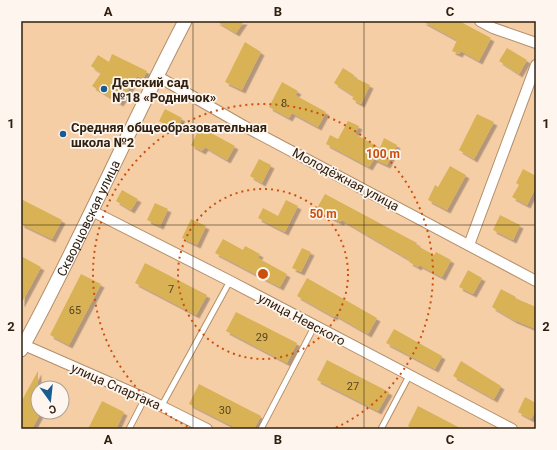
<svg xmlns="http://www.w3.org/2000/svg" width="557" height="450" font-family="Roboto,sans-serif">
  <defs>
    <filter id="shadow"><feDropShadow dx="3.5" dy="3.5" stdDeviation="0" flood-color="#0004"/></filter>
  </defs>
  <rect width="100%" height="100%" fill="#f6cea6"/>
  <g fill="#d8b255" filter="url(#shadow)">
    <polygon points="216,21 244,21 236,33"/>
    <polygon points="422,21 459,21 491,38 479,61 461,51 459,54 452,51 457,40"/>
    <polygon points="245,42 261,52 242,90 225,82"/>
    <polygon points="507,48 527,60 519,74 499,61"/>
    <polygon points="112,54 147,71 143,79 137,76 120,103 92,86 101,73 91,66 98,55 109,62"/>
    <polygon points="343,68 354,75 353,77 370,85 361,104 352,99 354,96 334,83"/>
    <polygon points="282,82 298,91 295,95 326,112 318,127 292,113 289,118 269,107"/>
    <polygon points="165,109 182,118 176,130 159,121"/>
    <polygon points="477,114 494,122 474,159 459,150"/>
    <polygon points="348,121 359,126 355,134 380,148 384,138 397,145 387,165 374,159 369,167 326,144 330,135 338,139"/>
    <polygon points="200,127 235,146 227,160 205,147 202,151 191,145"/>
    <polygon points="259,159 271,165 262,183 250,176"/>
    <polygon points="450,166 466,175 447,210 428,200 435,185 438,187"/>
    <polygon points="523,169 536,176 536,187 527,205 512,197 519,185 516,183"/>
    <polygon points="122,190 138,199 131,210 116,201"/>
    <polygon points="325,194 417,243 416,245 434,255 436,252 451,260 442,277 419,265 418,267 409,262 410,260 342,220 340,222 316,210"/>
    <polygon points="21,199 62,220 52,239 21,224"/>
    <polygon points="286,200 298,206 285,232 258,218 263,208 278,216"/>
    <polygon points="155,203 168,209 160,226 147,220"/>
    <polygon points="500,215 520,225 513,240 493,230"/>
    <polygon points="191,219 206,226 197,245 182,238"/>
    <polygon points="223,239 243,250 245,246 260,254 258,258 287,274 280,287 215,253"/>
    <polygon points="302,248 311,252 301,272 292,268"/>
    <polygon points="21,256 41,267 21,304"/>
    <polygon points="145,263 207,295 196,315 135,283"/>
    <polygon points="468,270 482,278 473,294 459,287"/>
    <polygon points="81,274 101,284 69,345 50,335"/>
    <polygon points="307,278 377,318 368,334 335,315 334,317 297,296"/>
    <polygon points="501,289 516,297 515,298 536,307 536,329 514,320 492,307"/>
    <polygon points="236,312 297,343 287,363 226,331"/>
    <polygon points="394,329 442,356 435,369 386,343"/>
    <polygon points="327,360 389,392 378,411 317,380"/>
    <polygon points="461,361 501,386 494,399 453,376"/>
    <polygon points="38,371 38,412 41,412 32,429 21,429 21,402"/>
    <polygon points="199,384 261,416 254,429 238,429 189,404"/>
    <polygon points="525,397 536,403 536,410 531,419 518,412"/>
    <polygon points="102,401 124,412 116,429 88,429"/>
    <polygon points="418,406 462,429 413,429 408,426"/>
  </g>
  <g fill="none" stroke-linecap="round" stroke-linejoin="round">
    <defs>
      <g id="service">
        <polyline points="161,407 230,281"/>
        <polyline points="129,429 145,398"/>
        <polyline points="261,429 315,325"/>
        <polyline points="381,429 409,376"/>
      </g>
      <g id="minor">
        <polyline points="480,21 493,28 536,43"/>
        <polyline points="157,76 244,126 536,281"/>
        <polyline points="92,211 230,281 512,429"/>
        <polyline points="469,245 536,65"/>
        <polyline points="24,345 145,398 207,429"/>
      </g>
      <g id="tertiary">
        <path id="s1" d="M21,350C80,242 128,130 185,21"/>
      </g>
    </defs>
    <use href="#service" stroke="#b38e68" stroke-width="7"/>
    <use href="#minor" stroke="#b38e68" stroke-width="12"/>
    <use href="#tertiary" stroke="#b38e68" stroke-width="15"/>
    <use href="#service" stroke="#fff" stroke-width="5"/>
    <use href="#minor" stroke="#fff" stroke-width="10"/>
    <use href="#tertiary" stroke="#fff" stroke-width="13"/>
  </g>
  <path fill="none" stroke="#2f2011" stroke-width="1" stroke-opacity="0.55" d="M193,21V429M364,21V429M21,225H536"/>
  <g fill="none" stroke="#cc500d" stroke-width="2" stroke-dasharray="2 4">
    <circle cx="263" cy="274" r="85"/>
    <path d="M193 429A170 170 0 1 1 333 429"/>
  </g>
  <g fill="#185c91" stroke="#fef6ee" stroke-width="1.5">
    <circle cx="104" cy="89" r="4"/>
    <circle cx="63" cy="134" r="4"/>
  </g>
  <g text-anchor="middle" stroke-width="3.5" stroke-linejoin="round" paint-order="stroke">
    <g font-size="11" fill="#594422">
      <text x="284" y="107">8</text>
      <text x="171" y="293">7</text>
      <text x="75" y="314">65</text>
      <text x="262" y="341">29</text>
      <text x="353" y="390">27</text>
      <text x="225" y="414">30</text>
    </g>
    <g font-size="13" font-weight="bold" fill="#2f2011" stroke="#fef6ee" text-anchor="start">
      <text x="112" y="87">Детский сад<tspan x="112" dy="15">№18 «Родничок»</tspan></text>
      <text x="71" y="132">Средняя общеобразовательная<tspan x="71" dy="15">школа №2</tspan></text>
    </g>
    <g font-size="13" fill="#2f2011" stroke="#fef6ee">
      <text transform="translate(346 179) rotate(28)" y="5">Молодёжная улица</text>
      <text dy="5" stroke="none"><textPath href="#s1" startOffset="148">Скворцовская улица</textPath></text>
      <text transform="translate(302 319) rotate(28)" y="5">улица Невского</text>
      <text transform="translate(116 386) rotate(24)" y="5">улица Спартака</text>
    </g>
  </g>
  <circle cx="263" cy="274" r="6" fill="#cc500d" stroke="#fef6ee" stroke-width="2"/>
  <g font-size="12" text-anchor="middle" font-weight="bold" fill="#cc500d" stroke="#fef6ee" stroke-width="3.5" stroke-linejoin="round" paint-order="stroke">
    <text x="383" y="158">100 m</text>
    <text x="323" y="218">50 m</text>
  </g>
  <rect width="557" height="450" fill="none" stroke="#fef6ee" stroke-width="44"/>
  <g transform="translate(50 400) rotate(165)"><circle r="19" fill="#fef6ee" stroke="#aba096"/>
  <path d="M0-3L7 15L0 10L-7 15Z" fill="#185c91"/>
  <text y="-6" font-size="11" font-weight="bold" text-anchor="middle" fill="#2f2011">С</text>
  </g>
  <rect x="22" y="22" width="513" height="406" fill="none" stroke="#2f2011" stroke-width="1.5"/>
  <g font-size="13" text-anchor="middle" font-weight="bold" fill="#2f2011">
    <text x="108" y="16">A</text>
    <text x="278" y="16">B</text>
    <text x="450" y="16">C</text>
    <text x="11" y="128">1</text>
    <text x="546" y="128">1</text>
    <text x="11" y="331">2</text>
    <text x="546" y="331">2</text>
    <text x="108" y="444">A</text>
    <text x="278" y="444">B</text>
    <text x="450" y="444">C</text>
  </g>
</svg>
